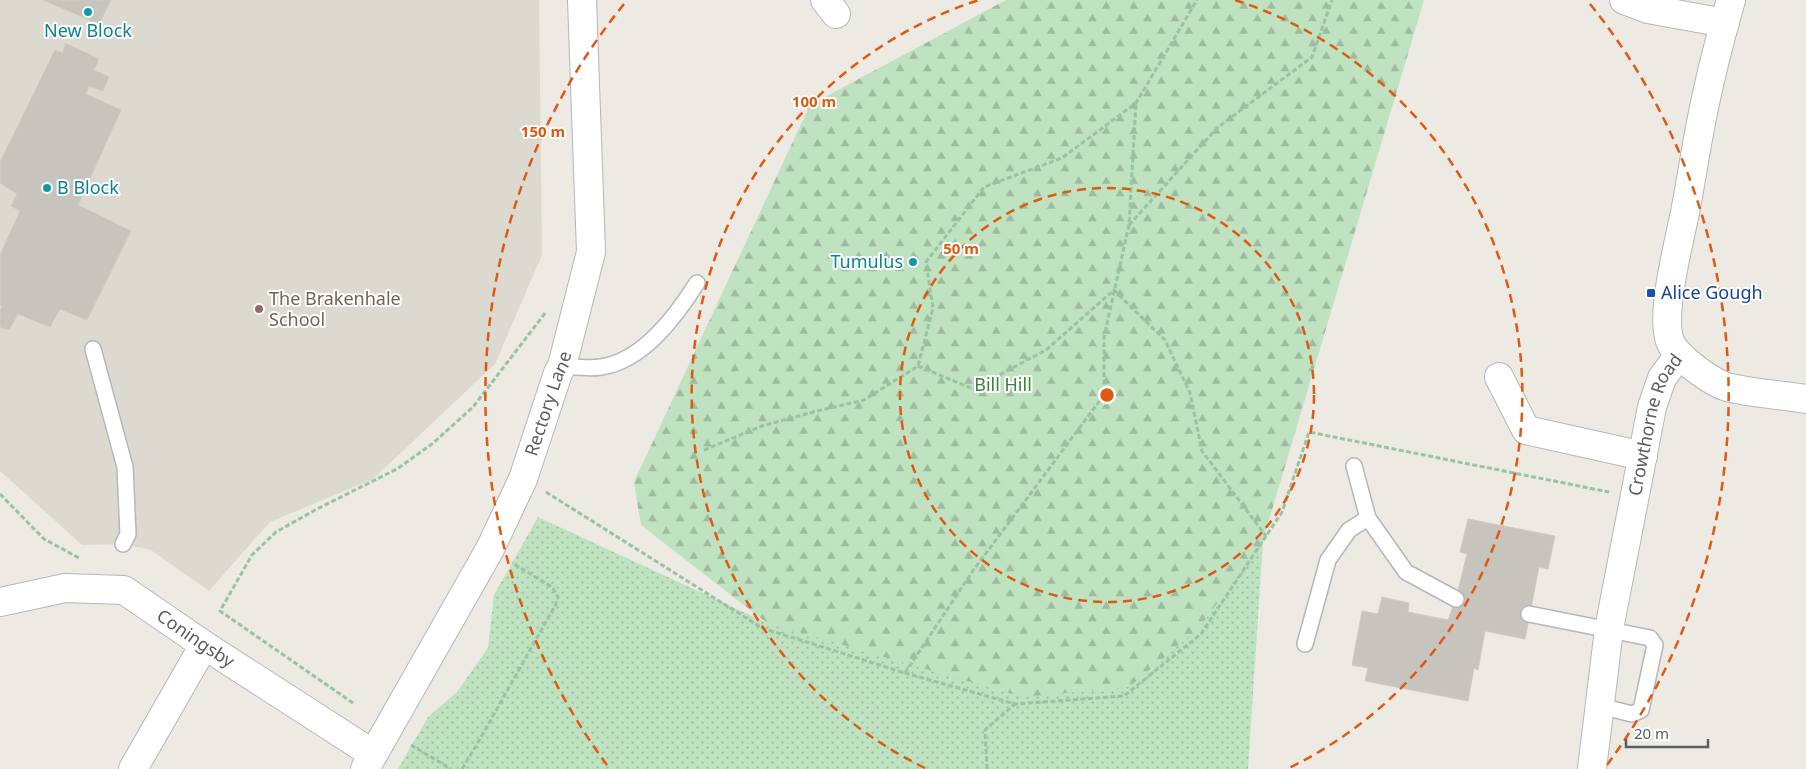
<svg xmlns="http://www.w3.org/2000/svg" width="1806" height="769" font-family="'Noto Sans',sans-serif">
  <defs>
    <pattern id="grass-dots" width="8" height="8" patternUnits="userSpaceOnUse" patternTransform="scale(1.25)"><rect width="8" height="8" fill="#bfe2c0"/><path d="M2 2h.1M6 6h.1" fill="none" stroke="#9eba9f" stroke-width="1.8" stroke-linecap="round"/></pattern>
    <pattern id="forest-firs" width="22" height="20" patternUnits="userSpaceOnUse" patternTransform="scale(1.25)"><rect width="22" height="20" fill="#bfe2c0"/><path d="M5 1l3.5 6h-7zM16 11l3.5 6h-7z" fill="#9eba9f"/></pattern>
  </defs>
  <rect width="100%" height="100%" fill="#eceae2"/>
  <polygon fill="#dcd9d0" points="0,0 539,0 542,255 495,364 373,479 270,522 209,591 151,550 123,544 82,545 0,471"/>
  <polygon fill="url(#grass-dots)" points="538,517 767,623 1199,628 1263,540 1248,769 398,769 428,717 457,692 488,648 494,595"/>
  <polygon fill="url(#forest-firs)" points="1006,0 1424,0 1263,540 1199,628 1129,687 1022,697 767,623 641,525 634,482 810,105"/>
  <g fill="#c7c4be" stroke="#d0cbc1">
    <polygon points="43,0 111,0 99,24"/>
    <polygon points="65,43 99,59 94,70 109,77 103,91 89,86 86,94 121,110 78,205 131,231 87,320 60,309 50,327 18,314 9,330 0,327 0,312 2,306 0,305 0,255 20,211 11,206 17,194 0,183 0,162 55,50 63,53"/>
    <polygon points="1468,519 1555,536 1548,569 1539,567 1525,639 1485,631 1478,670 1474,668 1468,701 1365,681 1368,668 1352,665 1362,611 1378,614 1382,597 1409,603 1408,612 1448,620 1456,599 1467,554 1460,552"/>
  </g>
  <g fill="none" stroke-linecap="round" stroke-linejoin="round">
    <defs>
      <g id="service">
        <polyline points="93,349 125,467 128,534 123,544"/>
        <path d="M562,366C575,367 589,369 601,367C643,361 676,316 697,283"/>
        <polyline points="1354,466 1368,518 1406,572 1456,599"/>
        <polyline points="1529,614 1650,638 1655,645 1641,710 1632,714 1600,706"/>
        <polyline points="1305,644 1328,560 1349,530 1368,518"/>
      </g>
      <g id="minor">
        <polyline points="825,0 836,14"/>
        <polyline points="1624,0 1648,9 1725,23"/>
        <polyline points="1499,377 1526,430 1643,456"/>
        <path id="s1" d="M0,602L65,588L124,590L204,645L373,754"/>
        <polyline points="133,769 204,645"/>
        <path id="s2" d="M365,769L490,549L523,479L558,373L562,366L591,252L582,0"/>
        <path id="s3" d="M1592,769L1609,629L1652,407L1662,378L1679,355"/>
      </g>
      <path id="tertiary" d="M1731,0C1719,42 1708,85 1700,128C1695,154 1691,181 1686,207C1681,237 1656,323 1673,347C1683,361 1711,382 1727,387C1750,393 1782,395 1806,399"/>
    </defs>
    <use href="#service" stroke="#b4b7bb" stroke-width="18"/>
    <use href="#minor" stroke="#b4b7bb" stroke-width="30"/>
    <use href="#tertiary" stroke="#b4b7bb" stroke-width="30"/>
    <g stroke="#9ac2a5" stroke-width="3" stroke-dasharray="5 2.5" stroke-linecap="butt">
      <polyline points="1129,225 1217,128 1312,57 1332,0"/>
      <polyline points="918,366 973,389 1046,350 1114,290 1165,340 1190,393 1202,451 1266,536"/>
      <polyline points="704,450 762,426 813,412 864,400 918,366 933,308 926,262 984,187 1062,158 1136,103 1197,0"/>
      <polyline points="546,492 762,628 905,673 1015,704 1124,696 1201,634 1282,512 1309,432 1609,492"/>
      <polyline points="0,494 44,539 81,559"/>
      <polyline points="905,673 972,572 1104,395 1104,337 1129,225 1136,103"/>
      <polyline points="353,703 220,611 252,555 276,532 317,509 397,469 432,444 473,407 546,312"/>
      <polyline points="411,745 451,769"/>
      <polyline points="462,769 476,746 556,604 558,597 552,587 514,564"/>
      <polyline points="987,769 985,730 1015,704"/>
    </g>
    <use href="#service" stroke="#fff" stroke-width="15"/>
    <use href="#minor" stroke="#fff" stroke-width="28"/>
    <use href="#tertiary" stroke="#fff" stroke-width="28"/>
  </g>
  <g fill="none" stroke="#e15910" stroke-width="2.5" stroke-dasharray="9 6">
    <circle cx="1107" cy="395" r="207"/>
    <path d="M925 768A415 415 0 0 1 979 0M1235 0A415 415 0 0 1 1289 768"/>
    <path d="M607 765A622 622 0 0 1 624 4M1590 4A622 622 0 0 1 1607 765"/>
  </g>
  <g fill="#0f9aa8" stroke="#fff" stroke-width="2">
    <circle cx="88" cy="12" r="5"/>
    <circle cx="47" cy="188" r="5"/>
    <circle cx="913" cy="262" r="5"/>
  </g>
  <rect fill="#1a4fb4" stroke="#fff" stroke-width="2" x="1646" y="288" width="10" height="10" rx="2.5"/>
  <circle fill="#8d6e63" stroke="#fff" stroke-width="2" cx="259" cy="309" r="5"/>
  <g text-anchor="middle" stroke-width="4" stroke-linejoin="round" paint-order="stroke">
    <g font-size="18" fill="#0d838f" stroke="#fff">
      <text x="88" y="37">New Block</text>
      <text x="57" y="194" text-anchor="start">B Block</text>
      <text x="903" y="268" text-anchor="end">Tumulus</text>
    </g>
    <g font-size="18" fill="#164399" stroke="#fff" text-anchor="start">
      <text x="1661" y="299">Alice Gough</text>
    </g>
    <g font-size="18" fill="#785e54" stroke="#fff" text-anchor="start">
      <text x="269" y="305">The Brakenhale<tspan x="269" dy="21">School</tspan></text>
    </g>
    <g font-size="18" fill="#3a803e" stroke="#fff">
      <text x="1003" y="391">Bill Hill</text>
    </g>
    <g font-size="18" fill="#5a5d61" stroke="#fff">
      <text dy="6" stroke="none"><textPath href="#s2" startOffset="410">Rectory Lane</textPath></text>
      <text dy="6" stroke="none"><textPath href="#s3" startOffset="351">Crowthorne Road</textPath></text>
      <text dy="6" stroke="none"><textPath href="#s1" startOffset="212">Coningsby</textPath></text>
    </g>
  </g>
  <circle cx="1107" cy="395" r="8" fill="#e15910" stroke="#fff" stroke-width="2.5"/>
  <g font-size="15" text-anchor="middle" font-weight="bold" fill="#e15910" stroke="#fff" stroke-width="4" stroke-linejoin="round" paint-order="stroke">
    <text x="814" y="107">100 m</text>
    <text x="543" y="137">150 m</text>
    <text x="961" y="254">50 m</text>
  </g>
  <path d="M1626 739v8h82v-8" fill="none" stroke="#5a5d61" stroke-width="2.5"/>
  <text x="1634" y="739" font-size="15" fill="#5a5d61" stroke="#ffffff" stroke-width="4" paint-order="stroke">20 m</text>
</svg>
